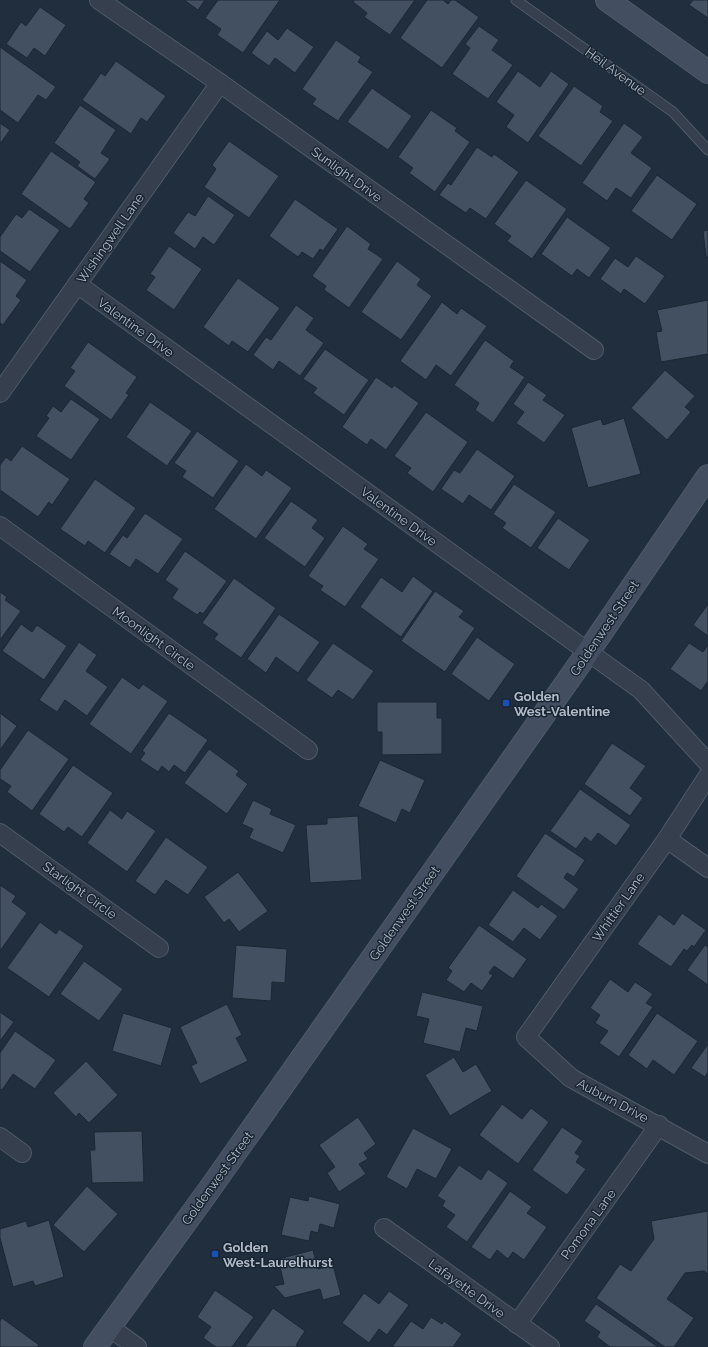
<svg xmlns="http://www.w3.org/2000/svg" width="708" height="1347" font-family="Raleway,sans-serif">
  <rect width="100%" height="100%" fill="#212e3e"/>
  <g fill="#425062" stroke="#1c2734">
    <polygon points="184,0 205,0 198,10"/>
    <polygon points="218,0 280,0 243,53 217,35 221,29 205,18"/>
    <polygon points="354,0 415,0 390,35 364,17 367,13 353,2"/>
    <polygon points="427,0 443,0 448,4 451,0 455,0 479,17 442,68 400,38"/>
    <polygon points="693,0 708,0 708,18 689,5"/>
    <polygon points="40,7 66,25 45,56 34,48 27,58 6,44 21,22 26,26"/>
    <polygon points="479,26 499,40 492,50 513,65 488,99 452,74 470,48 465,44"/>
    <polygon points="287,28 314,47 295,73 275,58 269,66 251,53 267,31 278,40"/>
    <polygon points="336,40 361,57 358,62 373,72 338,121 312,104 316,99 302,89"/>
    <polygon points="0,47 56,87 46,100 38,95 18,123 0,110"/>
    <polygon points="116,61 166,96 147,122 141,118 131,134 82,100 101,73 105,76"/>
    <polygon points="518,71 540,87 551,71 569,84 528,143 506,127 514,115 496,102"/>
    <polygon points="574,86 603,106 600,112 613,121 581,166 538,136"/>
    <polygon points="372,88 412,116 388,150 347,122"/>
    <polygon points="80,105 116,130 101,153 110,159 95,179 77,166 80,162 54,143"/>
    <polygon points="431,110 457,128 455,131 470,142 435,192 409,173 413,168 398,157"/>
    <polygon points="0,123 10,130 0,144"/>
    <polygon points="624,123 643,137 631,153 652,168 631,198 616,188 607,201 582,183"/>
    <polygon points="229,141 279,176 249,218 204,187 216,169 212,165"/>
    <polygon points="477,147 492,157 494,154 519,172 486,219 470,208 466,213 439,195 448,183 451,185"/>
    <polygon points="51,151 96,182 84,199 89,203 70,229 21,194"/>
    <polygon points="657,175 697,204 672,240 631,211"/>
    <polygon points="526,180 567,209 532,259 507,241 511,236 494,224"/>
    <polygon points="208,196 235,215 214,245 203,237 195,249 173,233 188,212 195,216"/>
    <polygon points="295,199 338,229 323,251 320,249 313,259 302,252 298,257 269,236"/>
    <polygon points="29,209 60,230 30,272 0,251 0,237 16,214 22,218"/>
    <polygon points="567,217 611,248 589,278 577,269 572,276 541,254"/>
    <polygon points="347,226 371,244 368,249 383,259 349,308 324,290 326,286 312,276"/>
    <polygon points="708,230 708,257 706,257 703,231"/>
    <polygon points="169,246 202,269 174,310 146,290 155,277 150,274"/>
    <polygon points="636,256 665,276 645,304 624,289 621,294 600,279 615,258 628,267"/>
    <polygon points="0,261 27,280 16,296 21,300 3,325 0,323"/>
    <polygon points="397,261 421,279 417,285 432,296 401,340 361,312"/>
    <polygon points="238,278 280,308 248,352 232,341 229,346 203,327"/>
    <polygon points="708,300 708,354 661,362 656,332 662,331 657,310"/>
    <polygon points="442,302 457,314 461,308 487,326 451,376 436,365 426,380 400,361"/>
    <polygon points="296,305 314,318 306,330 324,343 300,376 279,361 273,370 253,355 266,337 271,340"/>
    <polygon points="485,340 514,361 510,367 525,377 493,423 475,410 479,403 454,385"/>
    <polygon points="88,342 137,377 126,393 129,395 111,420 64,386 75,371 70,368"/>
    <polygon points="325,349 369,380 344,415 313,393 317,388 303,379"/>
    <polygon points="665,370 695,396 685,407 691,412 667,440 631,408"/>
    <polygon points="376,377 392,388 394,385 419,403 386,450 371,439 367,445 342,427"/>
    <polygon points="528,382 547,395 543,400 565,415 544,443 516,423 524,412 513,404"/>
    <polygon points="71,399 100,419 71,460 36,436 49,418 46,416 53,406 61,412"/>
    <polygon points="150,402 192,431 167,466 126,437"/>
    <polygon points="426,412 468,442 433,492 407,473 411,468 394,456"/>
    <polygon points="624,418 641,474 588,488 571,428 601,419 603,425"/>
    <polygon points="197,431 239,461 213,498 182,477 186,471 174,463"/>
    <polygon points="22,446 70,479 52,505 49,502 38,517 0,490 0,465 6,457 11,461"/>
    <polygon points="477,449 515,476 491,510 469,495 463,504 441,489 454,470 460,473"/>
    <polygon points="246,464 262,476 266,470 292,488 256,539 214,509"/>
    <polygon points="95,479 136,508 105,553 88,541 85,546 60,529"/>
    <polygon points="514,484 556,512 531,548 502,528 506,523 493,514"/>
    <polygon points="291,501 318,520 312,528 325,538 305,567 264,538"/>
    <polygon points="145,513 183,539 158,574 136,559 130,568 109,554 123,535 127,538"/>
    <polygon points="558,518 590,540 569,570 537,548"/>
    <polygon points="343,526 368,544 364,549 379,559 345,607 320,590 323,586 308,576"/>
    <polygon points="185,551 227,581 203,614 200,612 197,615 172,598 178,589 165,580"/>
    <polygon points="413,576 433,591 401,637 360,607 381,577 402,592"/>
    <polygon points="234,578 276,608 241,658 214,639 218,634 202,623"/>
    <polygon points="435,591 464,611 459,617 475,628 445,672 401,641"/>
    <polygon points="0,592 7,597 5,600 21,611 0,640"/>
    <polygon points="708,604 708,636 693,625"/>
    <polygon points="279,614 320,642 298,673 276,657 266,673 247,659"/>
    <polygon points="21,624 32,632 37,625 67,646 44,680 2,651"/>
    <polygon points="477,637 515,664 489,701 451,674"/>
    <polygon points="79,642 97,655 86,671 108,687 87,716 65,700 57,712 39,700"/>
    <polygon points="333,643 374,671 353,700 338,690 332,698 306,680"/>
    <polygon points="689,643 703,652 708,645 708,681 701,691 670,669"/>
    <polygon points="122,677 139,689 143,684 168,701 131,754 89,724"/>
    <polygon points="377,702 437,702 437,718 442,718 442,754 382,755 382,732 377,732"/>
    <polygon points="0,713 17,726 0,750"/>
    <polygon points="169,713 208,740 185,773 174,765 169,772 162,766 158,772 140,760 145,753 142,751"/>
    <polygon points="28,730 69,759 32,811 7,792 11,786 0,779 0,770"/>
    <polygon points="612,743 646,766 630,788 643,798 630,816 584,784"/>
    <polygon points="209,749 239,771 236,775 248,784 227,814 184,783"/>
    <polygon points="380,760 425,780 410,813 402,809 396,823 358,806"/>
    <polygon points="73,765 113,793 82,837 68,827 64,832 39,814"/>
    <polygon points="580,789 631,825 616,846 598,833 591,842 585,837 576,849 550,831"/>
    <polygon points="253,800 272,809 270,814 296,825 283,853 249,838 253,829 242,824"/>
    <polygon points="110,810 122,819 127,811 156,831 127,872 87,843"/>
    <polygon points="358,816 362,880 310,883 306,825 327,824 327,818"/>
    <polygon points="545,833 585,860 574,877 567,873 564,878 579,889 564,910 516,876"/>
    <polygon points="166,837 208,867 188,895 166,880 155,895 135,881"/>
    <polygon points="238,872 268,911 239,932 229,919 224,923 204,897"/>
    <polygon points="0,885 16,896 12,902 27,913 0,951"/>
    <polygon points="513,890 538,908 541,904 558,916 540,940 524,928 513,942 488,925"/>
    <polygon points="682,913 706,930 694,947 692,945 687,951 684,949 671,967 637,944 659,914 674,925"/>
    <polygon points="40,922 56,934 59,929 84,946 49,997 7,968"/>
    <polygon points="479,925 527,959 513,979 494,966 489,973 493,975 482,991 471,983 464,992 446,980 452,971 448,968"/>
    <polygon points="236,945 287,949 285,983 272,982 271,1001 232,998"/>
    <polygon points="705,945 708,947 708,985 687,970"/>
    <polygon points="84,961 123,989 99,1021 60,994"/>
    <polygon points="610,979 628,992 635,982 653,994 646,1003 653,1007 619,1057 599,1043 608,1031 595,1023 600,1015 590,1008"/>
    <polygon points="422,992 483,1006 477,1031 466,1028 460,1052 423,1043 429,1019 416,1016"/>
    <polygon points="227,1004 242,1035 236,1038 248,1061 200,1084 191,1066 197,1063 180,1027"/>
    <polygon points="0,1012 14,1022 0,1041"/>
    <polygon points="123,1013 172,1028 161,1066 112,1051"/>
    <polygon points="657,1013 698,1041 674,1075 653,1060 647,1069 628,1055"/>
    <polygon points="15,1031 56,1060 35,1089 13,1074 2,1090 0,1089 0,1053"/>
    <polygon points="708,1044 708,1072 705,1077 691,1068"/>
    <polygon points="454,1057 463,1072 476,1064 492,1091 450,1116 425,1075"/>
    <polygon points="86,1061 118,1095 89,1123 79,1113 76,1117 53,1093"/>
    <polygon points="502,1104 522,1119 531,1108 549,1122 518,1164 479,1135"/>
    <polygon points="358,1117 376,1144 364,1153 368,1159 359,1164 366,1174 339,1192 327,1173 335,1167 319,1145"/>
    <polygon points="562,1127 583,1141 575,1153 580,1156 576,1162 586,1169 567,1195 532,1170"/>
    <polygon points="413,1128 452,1149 436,1179 417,1169 407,1189 386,1177"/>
    <polygon points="142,1131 144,1182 92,1183 90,1150 95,1150 94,1132"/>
    <polygon points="459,1165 481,1180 488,1169 508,1183 467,1242 446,1227 455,1215 442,1206 445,1201 437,1196"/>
    <polygon points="87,1186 118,1214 84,1252 53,1225"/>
    <polygon points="510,1191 532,1207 527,1213 547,1227 524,1260 513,1252 508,1259 497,1250 490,1260 471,1247"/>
    <polygon points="309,1196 340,1204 334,1228 320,1224 318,1233 311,1231 309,1241 281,1235 290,1197 308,1201"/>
    <polygon points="708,1211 708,1274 704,1271 685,1273 667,1299 694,1318 674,1347 665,1347 596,1298 620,1264 631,1271 654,1239 651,1221"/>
    <polygon points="49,1220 64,1277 35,1286 33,1281 13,1287 0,1238 0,1229 26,1221 28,1227"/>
    <polygon points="313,1250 318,1269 333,1265 341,1295 323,1300 320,1289 285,1298 274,1286 284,1284 278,1259"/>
    <polygon points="215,1290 254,1317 232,1347 216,1347 203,1338 211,1327 197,1317"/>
    <polygon points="389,1291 409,1305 387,1335 379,1329 369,1343 342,1323 364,1293 379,1304"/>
    <polygon points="596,1304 658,1347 610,1347 597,1337 600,1332 584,1321"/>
    <polygon points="273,1308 305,1331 296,1345 298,1347 245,1347"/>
    <polygon points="431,1317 442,1324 444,1321 462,1334 453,1347 392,1347 411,1321 423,1329"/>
    <polygon points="2,1318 39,1345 37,1347 0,1347 0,1321"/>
  </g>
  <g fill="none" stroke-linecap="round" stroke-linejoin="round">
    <defs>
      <polyline id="lane" points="516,0 673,112 708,150"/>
      <g id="street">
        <polyline points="99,0 220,83 594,350"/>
        <polyline points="77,284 641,690 708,763"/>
        <polyline points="0,393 220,83"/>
        <polyline points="0,526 308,750"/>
        <polyline points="708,776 667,839 526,1037 571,1078 708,1154"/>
        <polyline points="0,833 159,948"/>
        <polyline points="667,839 708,868"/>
        <polyline points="0,1137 22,1153"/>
        <polyline points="384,1228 550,1347"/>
        <polyline points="517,1324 659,1125"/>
        <polyline points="109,1327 137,1347"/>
      </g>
      <g id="secondary">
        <polyline points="607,0 708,72"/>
        <polyline points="95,1347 209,1190 588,652 708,476"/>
      </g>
    </defs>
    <use href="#lane" stroke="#505a68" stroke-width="11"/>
    <use href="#street" stroke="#505a68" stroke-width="20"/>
    <use href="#secondary" stroke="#505a68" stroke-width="24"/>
    <use href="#lane" stroke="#353f4d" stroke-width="9"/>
    <use href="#street" stroke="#353f4d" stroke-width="18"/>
    <use href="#secondary" stroke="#434e61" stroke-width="22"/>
  </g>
  <g fill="#1a4fb4" stroke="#1a2532" stroke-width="1.5">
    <rect x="502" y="699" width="8" height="8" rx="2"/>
    <rect x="211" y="1250" width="8" height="8" rx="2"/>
  </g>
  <g text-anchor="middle" stroke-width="3" stroke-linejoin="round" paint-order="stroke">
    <g font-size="13" fill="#b0bac9" stroke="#1a2532">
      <text transform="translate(616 71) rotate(36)" y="5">Heil Avenue</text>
      <text transform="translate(347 174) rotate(36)" y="5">Sunlight Drive</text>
      <text transform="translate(110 238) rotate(-55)" y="5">Wishingwell Lane</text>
      <text transform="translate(136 327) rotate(36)" y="5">Valentine Drive</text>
      <text transform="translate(399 516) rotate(36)" y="5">Valentine Drive</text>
      <text transform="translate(604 628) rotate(-56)" y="5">Goldenwest Street</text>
      <text transform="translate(154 638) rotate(36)" y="5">Moonlight Circle</text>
      <text transform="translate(80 890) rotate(36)" y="5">Starlight Circle</text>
      <text transform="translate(618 907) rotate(-55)" y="5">Whittier Lane</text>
      <text transform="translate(404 913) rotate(-55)" y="5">Goldenwest Street</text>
      <text transform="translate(613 1100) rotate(28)" y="5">Auburn Drive</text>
      <text transform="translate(217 1178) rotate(-54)" y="5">Goldenwest Street</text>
      <text transform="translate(588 1224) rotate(-54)" y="5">Pomona Lane</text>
      <text transform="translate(467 1288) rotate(36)" y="5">Lafayette Drive</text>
    </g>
    <g font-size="13" font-weight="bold" fill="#b0bac9" stroke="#1a2532" text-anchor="start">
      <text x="514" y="701">Golden<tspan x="514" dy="15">West-Valentine</tspan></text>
      <text x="223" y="1252">Golden<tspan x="223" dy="15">West-Laurelhurst</tspan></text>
    </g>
  </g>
</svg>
